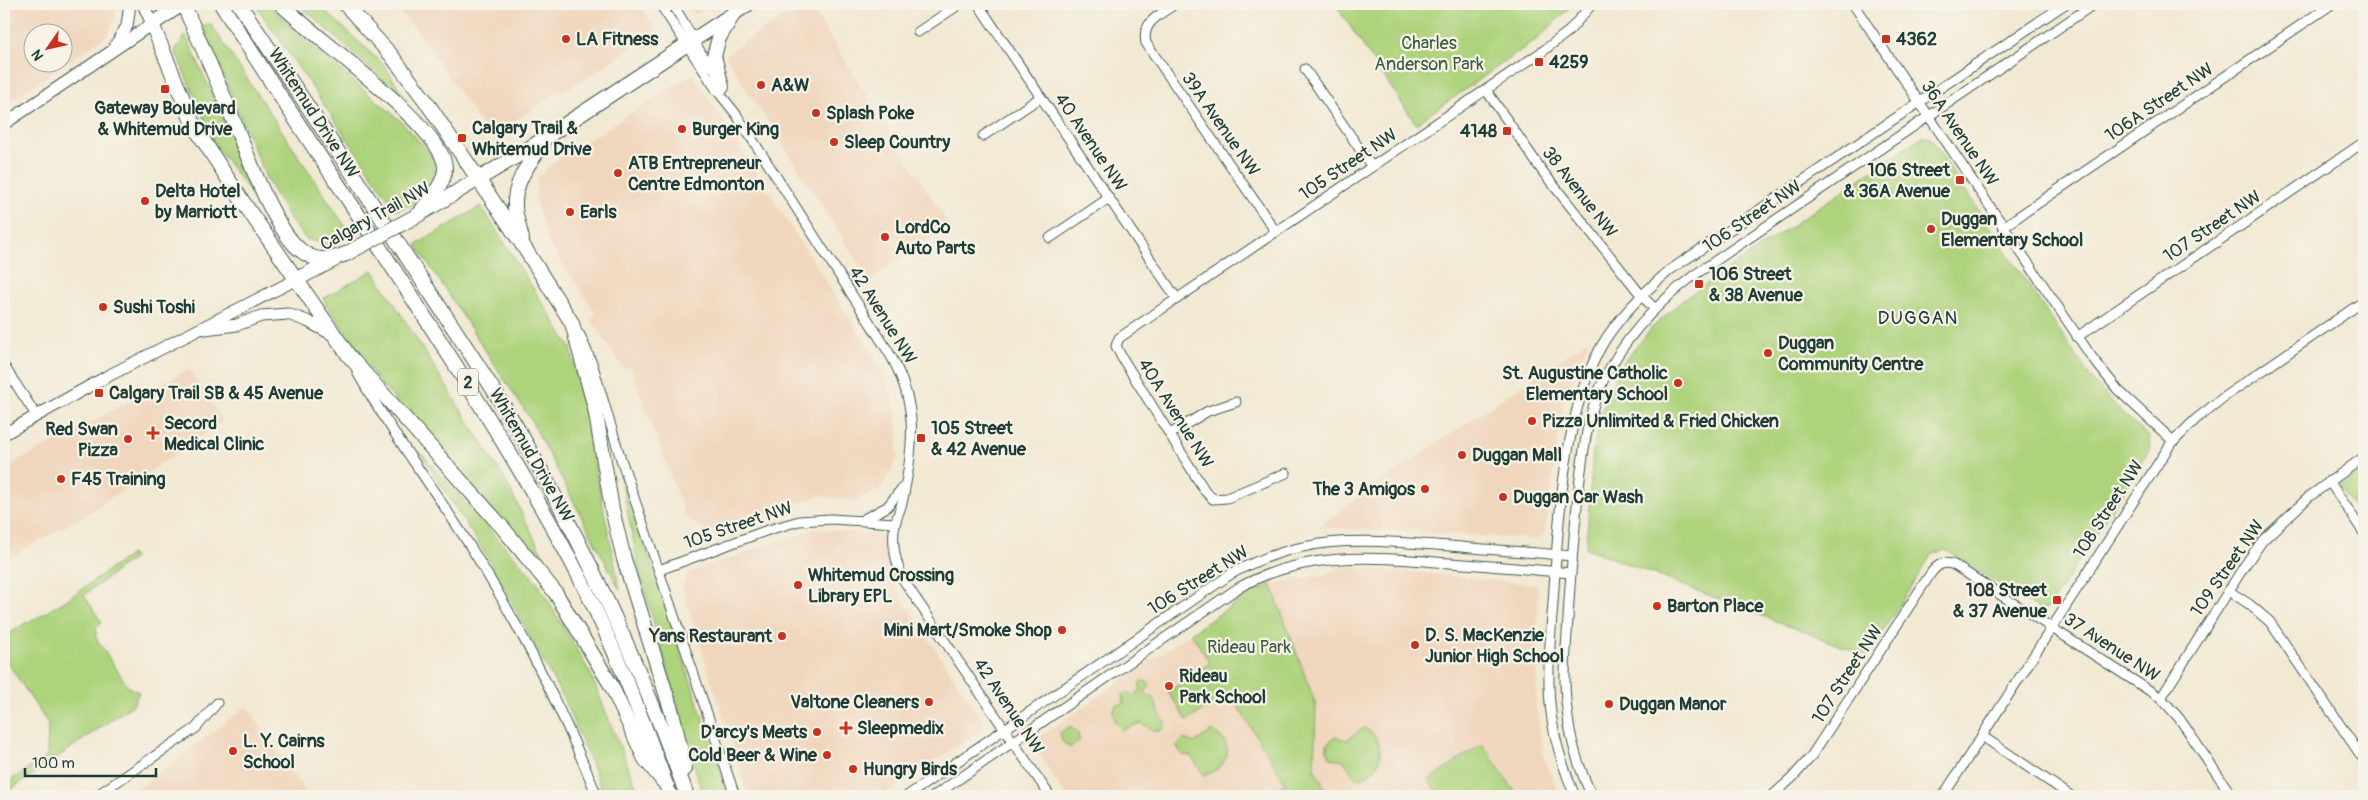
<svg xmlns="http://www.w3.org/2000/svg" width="2368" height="800" font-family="Pangolin,sans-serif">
  <rect width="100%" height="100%" fill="#f7f3e8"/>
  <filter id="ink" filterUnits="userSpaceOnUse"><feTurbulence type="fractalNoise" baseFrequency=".02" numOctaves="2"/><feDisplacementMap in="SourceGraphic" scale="10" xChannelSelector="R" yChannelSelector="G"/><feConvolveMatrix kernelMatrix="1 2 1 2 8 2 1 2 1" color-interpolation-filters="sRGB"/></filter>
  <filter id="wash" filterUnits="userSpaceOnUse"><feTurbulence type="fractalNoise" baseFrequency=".0096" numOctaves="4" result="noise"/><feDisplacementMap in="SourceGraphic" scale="20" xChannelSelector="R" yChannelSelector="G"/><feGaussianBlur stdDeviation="1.12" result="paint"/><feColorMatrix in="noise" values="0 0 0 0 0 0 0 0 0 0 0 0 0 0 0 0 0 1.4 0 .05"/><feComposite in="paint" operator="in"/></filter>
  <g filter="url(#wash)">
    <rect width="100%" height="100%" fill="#f2e9d3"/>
    <g fill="#f0d6bc" fill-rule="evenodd">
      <path d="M6,4H116L115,19L108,35L4,105V5ZM32,32H62V62H32Z"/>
      <polygon points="391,4 640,4 656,30 587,78 554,95 490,137 412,24"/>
      <polygon points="687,4 712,4 695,15"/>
      <polygon points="802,4 809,4 949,225 870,280 725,55"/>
      <polygon points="693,74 883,370 897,414 898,457 880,490 856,500 819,496 706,533 685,516 630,366 624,369 590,318 596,314 549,243 535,201 537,179 555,161"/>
      <polygon points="1589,340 1563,403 1545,533 1538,539 1318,527 1371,488"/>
      <polygon points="189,369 223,421 92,511 4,561 4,469"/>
      <polygon points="816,529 883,535 888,539 892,572 902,599 983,721 983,729 882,796 748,796 682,587 689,572"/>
      <polygon points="1339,567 1414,572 1538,585 1536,708 1544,756 1560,796 1329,796 1314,768 1316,705 1271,584 1321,576"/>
      <polygon points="1191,633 1287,783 1266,796 1066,796 1034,747 1035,740"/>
      <polygon points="247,706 308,796 129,796"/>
    </g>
    <g fill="#add37c" stroke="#668858">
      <polygon points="255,4 269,4 298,34 402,122 434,158 435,177 423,201 396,210"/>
      <polygon points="299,4 318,4 385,66 408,103"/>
      <polygon points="1335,4 1574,4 1537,39 1416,124"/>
      <polygon points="210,23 349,232 335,247 306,239 291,221 268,182 203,27"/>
      <polygon points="186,35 262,209 215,145 175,50"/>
      <polygon points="1923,136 1930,138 2093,381 2118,409 2149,437 2150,449 2049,608 2041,610 1946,550 1932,554 1867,656 1586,548 1593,451 1602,410 1622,364 1653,327 1683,300"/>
      <polygon points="481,206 571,348 620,590 531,420 416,245"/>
      <polygon points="373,270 504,478 558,585 376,378 323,299"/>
      <polygon points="420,452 538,583 590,673 640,796 605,796 565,702 489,560"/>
      <polygon points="619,468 729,796 703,796 639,570"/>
      <polygon points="2364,469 2364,523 2341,490 2341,485"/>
      <polygon points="131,554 134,558 84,595 102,623 96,628 96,638 128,687 139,692 133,705 6,793 4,785 47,756 48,724 4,657 4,637 27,622 32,621 68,599"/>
      <polygon points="1271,584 1316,705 1314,768 1329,796 1266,796 1286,783 1229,693 1187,721 1168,692 1210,663 1191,633 1242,599"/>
      <path d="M1143,681L1147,682L1150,686L1144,694C1156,696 1154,700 1158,710C1159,714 1163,718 1165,721L1164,728L1160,731H1154L1141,723L1122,730L1115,723L1113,710L1116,705L1124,704L1123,694L1129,692L1133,697L1141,688L1139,684Z"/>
      <polygon points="1070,726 1073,730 1077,731 1080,740 1070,748 1062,741 1060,733"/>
      <path d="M1364,728C1389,739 1384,777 1356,778L1343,760L1331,758L1327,750V744L1335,737L1347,740Z"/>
      <path d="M1212,731C1237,743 1229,769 1204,775L1191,756L1182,755L1177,746L1184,739L1194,743Z"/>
      <polygon points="1482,744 1518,796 1440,796 1429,780"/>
    </g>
  </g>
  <g filter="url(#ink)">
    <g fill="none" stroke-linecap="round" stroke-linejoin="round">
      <defs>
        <g id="minor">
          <path d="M660,4L716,89L736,114L888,351C919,403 914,442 903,499C901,508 897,516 895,525C891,542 896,565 904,581L1050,796"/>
          <polyline points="673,4 709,67"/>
          <polyline points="978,4 1177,299"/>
          <path d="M1175,4C1161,14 1141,22 1146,43L1276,232"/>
          <polyline points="1853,4 2091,356 2118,390 2173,441"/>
          <polyline points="918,32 960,4"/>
          <polyline points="1305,69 1372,167"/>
          <polyline points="1486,90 1543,172 1641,295 1654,308"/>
          <polyline points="983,136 1041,97"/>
          <polyline points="2003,227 2332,4"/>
          <polyline points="1050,238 1109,198"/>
          <polyline points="580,335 593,366 619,453 735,796"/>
          <polyline points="2077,337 2364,142"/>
          <polyline points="4,366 36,415"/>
          <path d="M357,372C393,437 440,496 478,559C525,635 564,714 597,796"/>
          <polyline points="1170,434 1208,411 1236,402"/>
          <polyline points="1286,473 1227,498 1213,499 1205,491 1121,356 1116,346 1119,338 1543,51 1569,31 1592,4"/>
          <polyline points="2329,481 2364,533"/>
          <polyline points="864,519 887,507 903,487"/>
          <polyline points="659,570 768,530 799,521 831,519 895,523"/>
          <polyline points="2229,591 2249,604 2270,622 2364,760"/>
          <polyline points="2161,698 2245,565 2263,540 2310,496 2364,457"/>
          <polyline points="1982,736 2071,796"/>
          <polyline points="96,796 196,728 217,703"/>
          <path d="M907,796L1231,574C1307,532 1366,540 1450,546C1490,550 1531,552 1571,556"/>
          <path d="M934,796L1238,588C1306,550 1374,557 1449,563C1489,566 1530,569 1570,573"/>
          <path d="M1575,796C1565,772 1556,746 1552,720C1546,682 1550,642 1553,603C1558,526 1563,413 1602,345C1619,316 1644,292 1670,270L2065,4"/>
          <path d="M1592,796C1579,769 1570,740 1567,710C1563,680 1566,649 1568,619C1570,578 1574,536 1578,495C1583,456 1586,417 1603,381C1624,338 1655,305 1693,276L2094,4"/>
          <path d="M1772,796L1792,778L1810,758L1931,573C1938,564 1944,561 1954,565L2161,698L2179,718L2232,796"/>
          <polyline points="1943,796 2170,445 2196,419 2224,397 2364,301"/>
        </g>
        <g id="major">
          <polyline points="114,48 127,26 130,4"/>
          <polyline points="4,124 152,24 143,4"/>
          <polyline points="205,329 237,325 261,316 288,314 307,321 333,335"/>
          <polyline points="4,434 106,377 297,279"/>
        </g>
        <g id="highway">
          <polyline points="182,4 152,24 194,126 241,199 349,356 503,528 555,592 611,685 645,759 667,786"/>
          <path d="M183,4C199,39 214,74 229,109C243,144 272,226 299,249C314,262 328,261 346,254"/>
          <path d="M221,4C267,76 314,148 361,219C434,331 507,442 570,559C610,634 642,716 670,796"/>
          <path d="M239,4C298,92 357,179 414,268C451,324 489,380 523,438C588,553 643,672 687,796"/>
          <path d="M281,4C312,36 444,128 445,167C445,184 431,197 422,210"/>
          <polyline points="345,4 391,55 425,100 524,247 572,323 595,408 612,509 624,559 673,716 685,769"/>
          <polyline points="722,87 714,56 719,38 731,18"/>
          <polyline points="418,215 522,153 748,4"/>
          <path d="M522,239C520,229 516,219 515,208C513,183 529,163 543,144"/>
          <polyline points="297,279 334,260"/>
        </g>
      </defs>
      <use href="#minor" stroke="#3f574c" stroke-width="11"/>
      <use href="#major" stroke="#3f574c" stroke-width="13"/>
      <use href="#highway" stroke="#3f574c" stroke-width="16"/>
      <use href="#minor" stroke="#fff" stroke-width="9"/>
      <use href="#major" stroke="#fff" stroke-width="11"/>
      <use href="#highway" stroke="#fff" stroke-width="14"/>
      <defs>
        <polyline id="highway-bridge" points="346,254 418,215"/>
      </defs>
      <use href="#highway-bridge" stroke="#3f574c" stroke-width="16" stroke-linecap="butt"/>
      <use href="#highway-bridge" stroke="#fff" stroke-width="14"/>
    </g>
  </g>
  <g fill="#c8321e" stroke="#f7f3e8" stroke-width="2">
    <circle cx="566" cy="39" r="5"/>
    <rect x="1881" y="34" width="10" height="10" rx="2.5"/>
    <rect x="1534" y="57" width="10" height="10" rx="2.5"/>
    <circle cx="761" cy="85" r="5"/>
    <rect x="160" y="84" width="10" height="10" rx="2.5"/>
    <circle cx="816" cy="113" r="5"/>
    <circle cx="682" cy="129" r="5"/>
    <rect x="1502" y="126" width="10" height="10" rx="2.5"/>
    <rect x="457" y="133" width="10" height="10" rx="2.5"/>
    <circle cx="834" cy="142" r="5"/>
    <circle cx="618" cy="173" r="5"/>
    <rect x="1955" y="175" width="10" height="10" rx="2.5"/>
    <circle cx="145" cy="201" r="5"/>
    <circle cx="570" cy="212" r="5"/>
    <circle cx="1931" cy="229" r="5"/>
    <circle cx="885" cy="237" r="5"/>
    <rect x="1694" y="279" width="10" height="10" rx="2.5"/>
    <circle cx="103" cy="307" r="5"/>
    <circle cx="1768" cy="353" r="5"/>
    <circle cx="1678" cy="383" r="5"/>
    <rect x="94" y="388" width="10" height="10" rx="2.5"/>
    <circle cx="1532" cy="421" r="5"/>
    <path d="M150.5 425.5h5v5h5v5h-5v5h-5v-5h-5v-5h5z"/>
    <rect x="916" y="433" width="10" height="10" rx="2.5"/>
    <circle cx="128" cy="439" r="5"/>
    <circle cx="1462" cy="455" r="5"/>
    <circle cx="61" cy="479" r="5"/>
    <circle cx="1425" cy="489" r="5"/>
    <circle cx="1503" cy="497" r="5"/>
    <circle cx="798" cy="585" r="5"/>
    <rect x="2052" y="595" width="10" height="10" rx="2.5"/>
    <circle cx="1657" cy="606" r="5"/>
    <circle cx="1062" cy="630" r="5"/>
    <circle cx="782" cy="636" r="5"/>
    <circle cx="1415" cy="645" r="5"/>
    <circle cx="1169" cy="686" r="5"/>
    <circle cx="929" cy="702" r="5"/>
    <circle cx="1609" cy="704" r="5"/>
    <path d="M843.5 720.5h5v5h5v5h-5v5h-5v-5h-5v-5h5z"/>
    <circle cx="817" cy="732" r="5"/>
    <circle cx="233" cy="751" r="5"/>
    <circle cx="827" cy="755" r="5"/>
    <circle cx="853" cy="769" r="5"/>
  </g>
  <g text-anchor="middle" stroke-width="4.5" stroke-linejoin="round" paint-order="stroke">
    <rect fill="#f7f3e8" stroke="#60746a" stroke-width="1" x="458" y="368.5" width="20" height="27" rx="4"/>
    <g font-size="16" font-weight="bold" fill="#1f3d34">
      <text x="468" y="388">2</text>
    </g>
    <g font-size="18" font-weight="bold" fill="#1f3d34" stroke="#f7f3e8" text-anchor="start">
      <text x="576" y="45">LA Fitness</text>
      <text x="1896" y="45">4362</text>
      <text x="1549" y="68">4259</text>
      <text x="771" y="91">A&amp;W</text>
      <text x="165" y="114" text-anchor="middle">Gateway Boulevard<tspan x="165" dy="21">&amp; Whitemud Drive</tspan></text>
      <text x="826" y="119">Splash Poke</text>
      <text x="472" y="134">Calgary Trail &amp;<tspan x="472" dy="21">Whitemud Drive</tspan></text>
      <text x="692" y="135">Burger King</text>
      <text x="1497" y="137" text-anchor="end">4148</text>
      <text x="844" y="148">Sleep Country</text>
      <text x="628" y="169">ATB Entrepreneur<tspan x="628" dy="21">Centre Edmonton</tspan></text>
      <text x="1950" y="176" text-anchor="end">106 Street<tspan x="1950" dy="21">&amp; 36A Avenue</tspan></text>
      <text x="155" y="197">Delta Hotel<tspan x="155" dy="21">by Marriott</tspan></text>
      <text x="580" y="218">Earls</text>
      <text x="1941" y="225">Duggan<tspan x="1941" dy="21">Elementary School</tspan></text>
      <text x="895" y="233">LordCo<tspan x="895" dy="21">Auto Parts</tspan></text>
      <text x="1709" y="280">106 Street<tspan x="1709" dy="21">&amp; 38 Avenue</tspan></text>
      <text x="113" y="313">Sushi Toshi</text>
      <text x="1778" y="349">Duggan<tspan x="1778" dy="21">Community Centre</tspan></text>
      <text x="1668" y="379" text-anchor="end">St. Augustine Catholic<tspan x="1668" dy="21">Elementary School</tspan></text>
      <text x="109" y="399">Calgary Trail SB &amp; 45 Avenue</text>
      <text x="1542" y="427">Pizza Unlimited &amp; Fried Chicken</text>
      <text x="164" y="429">Secord<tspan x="164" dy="21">Medical Clinic</tspan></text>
      <text x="931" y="434">105 Street<tspan x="931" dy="21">&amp; 42 Avenue</tspan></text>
      <text x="118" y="435" text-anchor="end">Red Swan<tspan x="118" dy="21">Pizza</tspan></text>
      <text x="1472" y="461">Duggan Mall</text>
      <text x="71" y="485">F45 Training</text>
      <text x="1415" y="495" text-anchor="end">The 3 Amigos</text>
      <text x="1513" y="503">Duggan Car Wash</text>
      <text x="808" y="581">Whitemud Crossing<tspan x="808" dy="21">Library EPL</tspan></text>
      <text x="2047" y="596" text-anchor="end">108 Street<tspan x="2047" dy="21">&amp; 37 Avenue</tspan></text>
      <text x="1667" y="612">Barton Place</text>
      <text x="1052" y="636" text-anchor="end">Mini Mart/Smoke Shop</text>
      <text x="1425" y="641">D. S. MacKenzie<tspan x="1425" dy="21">Junior High School</tspan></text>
      <text x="772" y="642" text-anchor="end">Yans Restaurant</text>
      <text x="1179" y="682">Rideau<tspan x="1179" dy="21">Park School</tspan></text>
      <text x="919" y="708" text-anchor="end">Valtone Cleaners</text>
      <text x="1619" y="710">Duggan Manor</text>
      <text x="857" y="734">Sleepmedix</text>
      <text x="807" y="738" text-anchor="end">D'arcy's Meats</text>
      <text x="243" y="747">L. Y. Cairns<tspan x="243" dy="21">School</tspan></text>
      <text x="817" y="761" text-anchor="end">Cold Beer &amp; Wine</text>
      <text x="863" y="775">Hungry Birds</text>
    </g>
    <g font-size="18" fill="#3b5b42" stroke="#f7f3e8">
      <text x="1429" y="49">Charles<tspan x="1429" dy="21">Anderson Park</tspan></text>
      <text x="1249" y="653">Rideau Park</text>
    </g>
    <g font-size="18" fill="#1f3d34" stroke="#f7f3e8">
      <text transform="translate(2159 102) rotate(-34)" y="6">106A Street NW</text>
      <text transform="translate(314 113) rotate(57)" y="6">Whitemud Drive NW</text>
      <text transform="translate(1221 124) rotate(55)" y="6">39A Avenue NW</text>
      <text transform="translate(1960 133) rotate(56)" y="6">36A Avenue NW</text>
      <text transform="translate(1091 142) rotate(56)" y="6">40 Avenue NW</text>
      <text transform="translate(1348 164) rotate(-34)" y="6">105 Street NW</text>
      <text transform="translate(1580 192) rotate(52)" y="6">38 Avenue NW</text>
      <text transform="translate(375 216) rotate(-29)" y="6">Calgary Trail NW</text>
      <text transform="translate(1752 216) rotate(-34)" y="6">106 Street NW</text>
      <text transform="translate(2212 226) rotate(-34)" y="6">107 Street NW</text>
      <text transform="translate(883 315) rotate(58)" y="6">42 Avenue NW</text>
      <text transform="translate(1176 413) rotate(58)" y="6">40A Avenue NW</text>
      <text transform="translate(532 455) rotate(60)" y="6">Whitemud Drive NW</text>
      <text transform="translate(2108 509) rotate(-57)" y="6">108 Street NW</text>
      <text transform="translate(738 525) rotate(-19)" y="6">105 Street NW</text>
      <text transform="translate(2227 568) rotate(-55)" y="6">109 Street NW</text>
      <text transform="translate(1198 580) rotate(-32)" y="6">106 Street NW</text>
      <text transform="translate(2112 647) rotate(33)" y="6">37 Avenue NW</text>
      <text transform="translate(1847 674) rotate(-57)" y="6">107 Street NW</text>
      <text transform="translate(1009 706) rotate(56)" y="6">42 Avenue NW</text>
    </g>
    <g font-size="19" letter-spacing="1" fill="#1f3d34" stroke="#f7f3e8">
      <text x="1918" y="324">DUGGAN</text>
    </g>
  </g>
  <rect width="2368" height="800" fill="none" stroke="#f7f3e8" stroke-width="20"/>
  <g transform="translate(48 48) rotate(236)"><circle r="24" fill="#f7f3e8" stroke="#a1aaa0"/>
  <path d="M0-4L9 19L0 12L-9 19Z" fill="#c8321e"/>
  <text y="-8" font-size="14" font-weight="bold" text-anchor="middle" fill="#1f3d34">N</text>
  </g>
  <path d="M25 768v8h131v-8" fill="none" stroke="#1f3d34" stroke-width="2.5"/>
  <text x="32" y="768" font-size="15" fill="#1f3d34" stroke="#f7f3e8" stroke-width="4" paint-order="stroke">100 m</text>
</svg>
